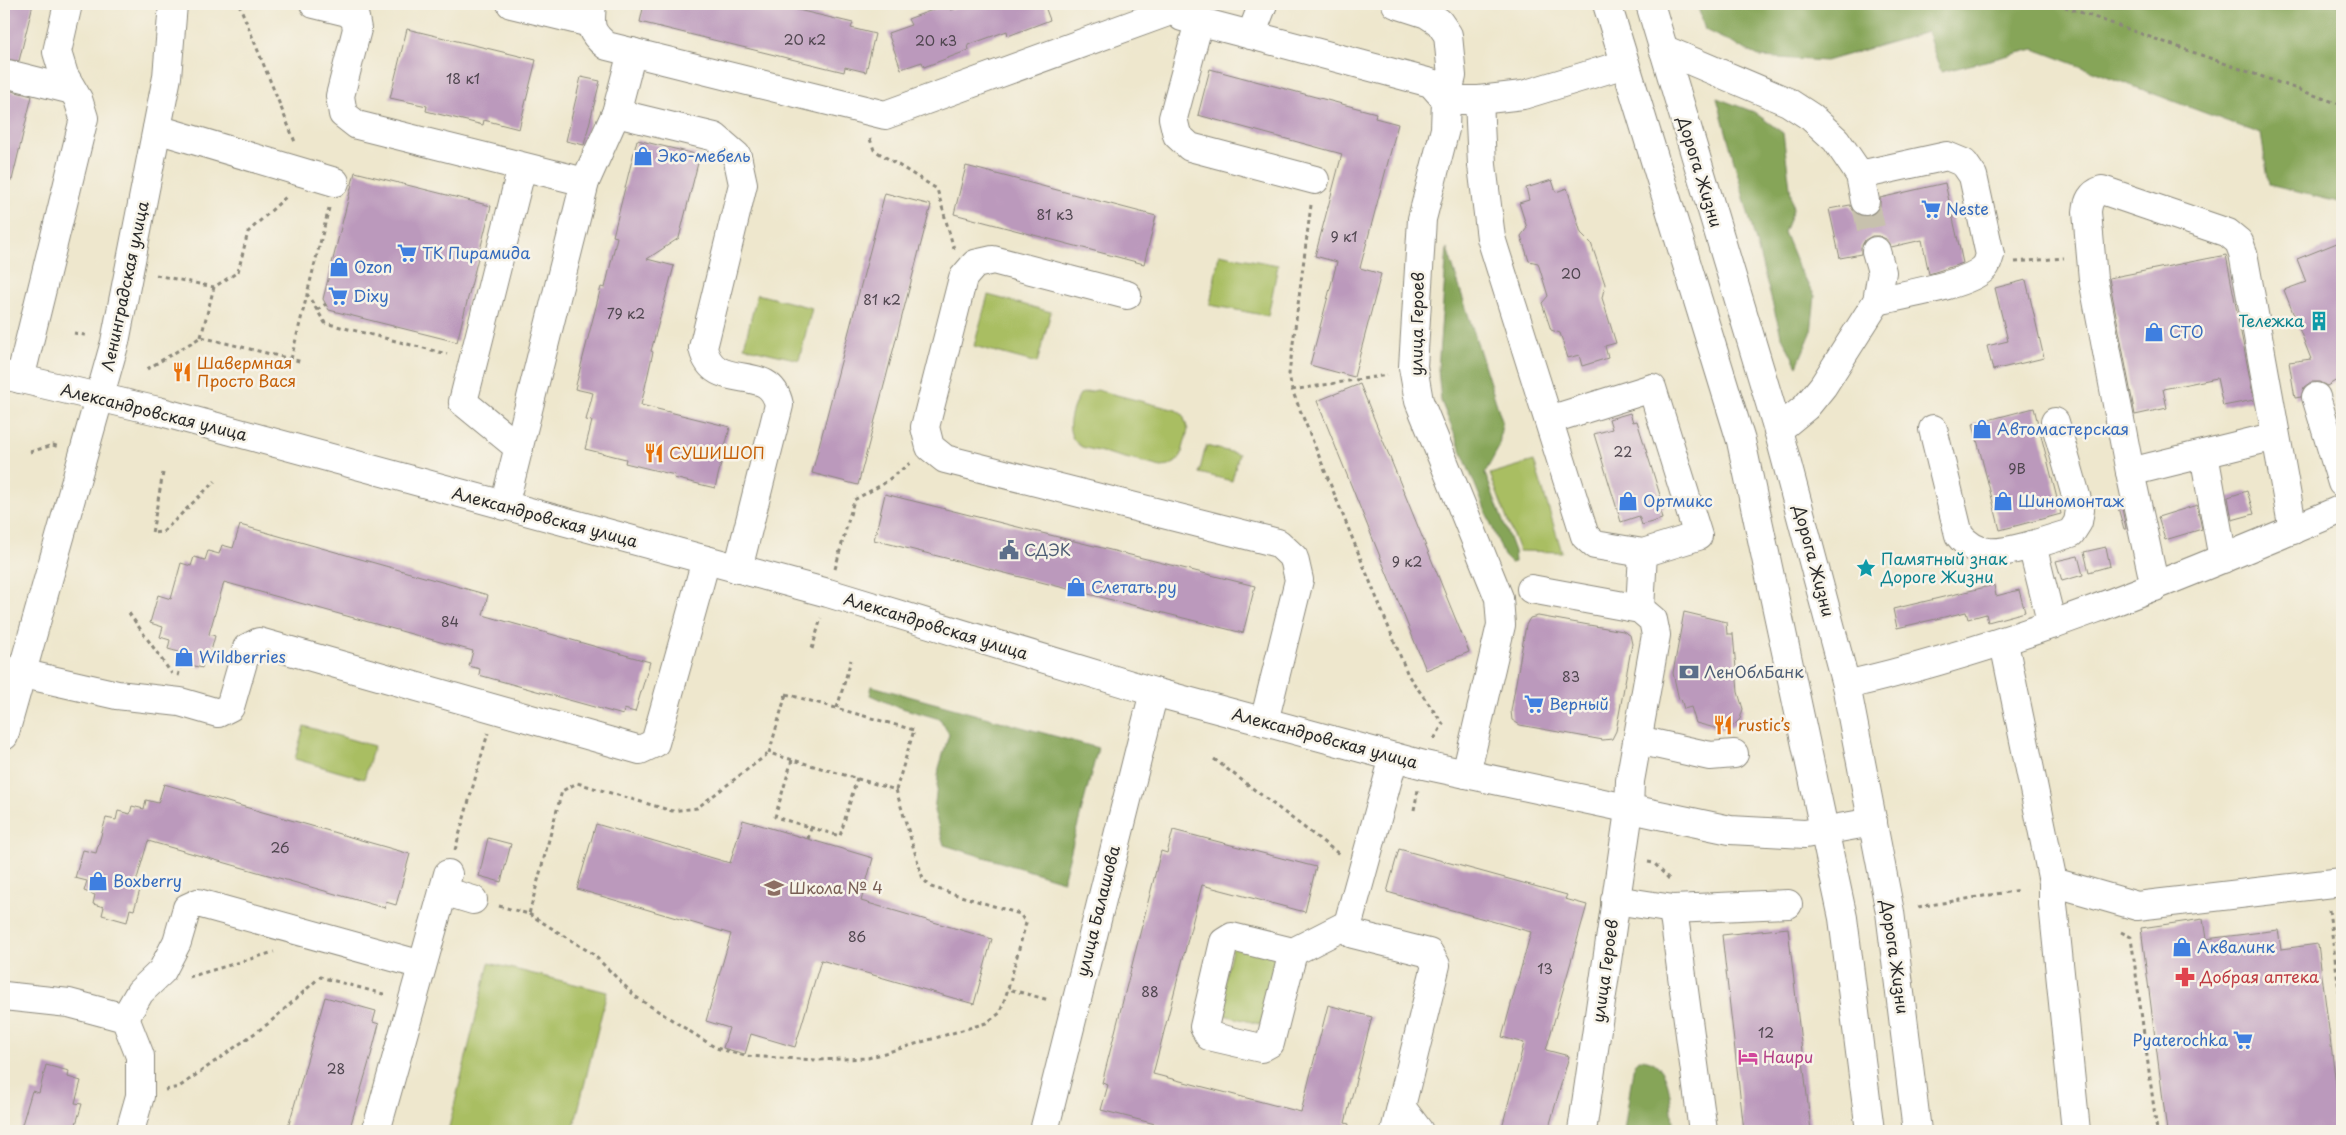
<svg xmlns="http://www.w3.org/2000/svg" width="2346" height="1135" font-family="'Playpen Sans',sans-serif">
  <rect width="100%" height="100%" fill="#f7f3e8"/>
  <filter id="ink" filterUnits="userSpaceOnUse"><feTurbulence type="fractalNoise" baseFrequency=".02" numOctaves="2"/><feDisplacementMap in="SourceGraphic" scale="10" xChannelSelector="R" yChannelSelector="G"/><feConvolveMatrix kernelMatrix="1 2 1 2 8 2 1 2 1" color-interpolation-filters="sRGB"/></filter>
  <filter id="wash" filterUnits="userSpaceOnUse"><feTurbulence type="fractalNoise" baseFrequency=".0096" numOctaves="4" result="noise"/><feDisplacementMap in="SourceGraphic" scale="20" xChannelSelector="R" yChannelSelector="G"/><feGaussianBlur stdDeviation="1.12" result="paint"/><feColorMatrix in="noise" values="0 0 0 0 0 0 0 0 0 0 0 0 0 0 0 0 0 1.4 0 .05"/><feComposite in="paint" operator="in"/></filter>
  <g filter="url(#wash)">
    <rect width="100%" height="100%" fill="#eee7cd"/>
    <g fill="#a9be62" stroke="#6a7446">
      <polygon points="1219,254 1278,265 1268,316 1210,305"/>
      <polygon points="757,294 812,308 799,360 744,347"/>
      <polygon points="988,295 1051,312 1037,363 974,346"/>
      <path d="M1097,390L1176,410L1183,415L1188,430L1181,456L1176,462L1169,466L1161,467L1082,447C1062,436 1070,411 1080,394Z"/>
      <polygon points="1206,446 1239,454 1232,481 1199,473"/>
      <polygon points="1534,461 1562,552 1519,551 1490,474"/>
      <polygon points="304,726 374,746 364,779 295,759"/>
      <polygon points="1233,946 1284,959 1267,1026 1216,1013"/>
      <polygon points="489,963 607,992 573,1131 448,1131"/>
    </g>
    <g fill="#86a558" stroke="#586842">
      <polygon points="1697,4 2342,4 2342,203 2269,185 2261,134 2034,49 1941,72 1927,32 1826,61 1761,57 1705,30"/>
      <polygon points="1717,98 1754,112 1783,133 1793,210 1784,232 1800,271 1815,296 1811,333 1797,366 1781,335"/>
      <polygon points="1447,248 1502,421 1499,447 1485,473 1514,551 1515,562 1511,563 1504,556 1441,401 1438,369"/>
      <polygon points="872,686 1098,748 1063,881 944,845 934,811 939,768 949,734 940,719 895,706 870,695"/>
      <path d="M1638,1059C1674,1058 1670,1105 1674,1131H1624L1633,1069Z"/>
    </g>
    <g id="blocks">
      <g fill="#bb99bc">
        <polygon points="4,4 33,4 19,61 4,59"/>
        <polygon points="644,4 753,4 776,9 777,5 853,23 851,28 875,34 866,72 845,67 844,72 640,22"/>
        <polygon points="949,4 951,10 969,4 1044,4 1050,20 1008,36 1007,31 968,45 969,50 924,67 922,62 901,69 888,33 911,25 908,19"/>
        <polygon points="407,29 536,60 519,129 484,120 483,125 426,111 427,106 390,98"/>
        <polygon points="1210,69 1376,113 1375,118 1398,124 1360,268 1381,274 1354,377 1310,365 1337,262 1315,256 1342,154 1198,115"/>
        <polygon points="581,77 600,81 584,145 566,141"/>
        <polygon points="4,89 32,96 12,180 4,179"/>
        <polygon points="637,140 700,155 679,238 647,259 674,266 651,351 653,352 641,405 730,427 715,488 674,478 675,475 625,463 626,459 585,449 592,421 586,420 593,393 575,389 601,287 605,288 617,237 613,236"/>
        <polygon points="966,166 1156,216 1144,264 954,214"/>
        <polygon points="355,172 491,206 457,342 329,310 323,299"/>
        <polygon points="1552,180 1556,192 1567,188 1581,233 1591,243 1605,284 1602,298 1616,343 1605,346 1608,358 1582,366 1579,355 1568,358 1560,333 1551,330 1542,303 1548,296 1538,263 1529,261 1521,236 1527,228 1519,203 1529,200 1526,188"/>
        <polygon points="1945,183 1963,263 1929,274 1922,240 1891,247 1886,239 1879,236 1872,236 1865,240 1861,247 1861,254 1840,258 1829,209 1850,205 1854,212 1859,216 1868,216 1876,212 1880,207 1880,198"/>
        <polygon points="885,193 931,205 858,485 812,473"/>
        <polygon points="2342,241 2342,377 2327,386 2319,382 2311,382 2304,387 2301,397 2295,398 2289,362 2311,359 2284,290 2306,282 2297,259"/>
        <polygon points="2226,255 2254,400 2223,406 2217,378 2163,389 2167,408 2135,415 2109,278"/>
        <polygon points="2026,280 2044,358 1993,370 1987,346 2008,341 1995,288"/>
        <polygon points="1360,384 1469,652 1426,670 1317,401"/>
        <polygon points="2034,408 2061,514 2000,530 1973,424"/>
        <polygon points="1630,413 1633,422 1637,421 1664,508 1660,510 1662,519 1642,525 1639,516 1621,522 1594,434 1612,429 1609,419"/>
        <polygon points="2247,491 2254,514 2232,520 2228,497"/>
        <polygon points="885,494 1255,586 1243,633 874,540"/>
        <polygon points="2121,503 2126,529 2124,529 2117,504"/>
        <polygon points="2197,505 2202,529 2165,540 2158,517"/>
        <polygon points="240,525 488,595 483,615 650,662 635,712 624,709 623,715 479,675 480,669 469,666 473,651 224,582 209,634 215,636 210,655 205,654 202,668 177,661 179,652 168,649 170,640 160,637 163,627 150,623 158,595 171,599 181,563 191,566 194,557 205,560 208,551 219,554 222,545 233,548"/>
        <polygon points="2106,547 2110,566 2089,572 2084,552"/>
        <polygon points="2078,556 2083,575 2062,581 2056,561"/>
        <polygon points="1994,585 1996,596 2019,590 2025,612 1988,622 1986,614 1968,619 1966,612 1897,628 1893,609"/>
        <polygon points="1684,612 1726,622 1727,634 1733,634 1738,692 1743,709 1740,719 1732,727 1719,729 1696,723 1691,707 1684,709 1681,699 1679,700 1673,673"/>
        <polygon points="1538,616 1623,631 1630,635 1632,644 1616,731 1612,739 1603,740 1520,725 1512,720 1511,711 1526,625 1530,618"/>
        <polygon points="164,784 410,854 396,905 386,902 385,908 148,841 134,889 140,890 134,910 130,909 127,922 102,915 104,907 93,904 95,895 84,891 87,881 75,878 83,850 96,853 106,818 116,820 118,811 130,814 132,806 144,809 146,800 158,803"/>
        <polygon points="743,820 873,858 861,901 992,939 974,1004 821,960 795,1047 751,1034 745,1054 723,1048 729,1028 706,1021 731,934 577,889 596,824 730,863"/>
        <polygon points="1173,830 1316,867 1305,912 1202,885 1153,1074 1301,1112 1328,1005 1372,1017 1345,1123 1349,1124 1348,1131 1182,1131 1101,1110 1108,1085 1102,1083 1161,851 1167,853"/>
        <polygon points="488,838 511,844 501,882 479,876"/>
        <polygon points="1399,849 1567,895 1565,899 1587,905 1546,1050 1569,1056 1548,1131 1501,1131 1524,1043 1502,1037 1531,932 1387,892"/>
        <polygon points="2203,919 2206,939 2278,930 2281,949 2318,944 2342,1131 2167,1131 2141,928"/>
        <polygon points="1788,928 1811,1131 1744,1131 1722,935"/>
        <polygon points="325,997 376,1011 373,1022 379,1024 371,1055 349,1131 287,1131"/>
        <polygon points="46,1065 69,1071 68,1077 81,1081 75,1103 82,1104 74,1131 20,1131 32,1091 39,1093"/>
      </g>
    </g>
  </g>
  <g filter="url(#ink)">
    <use href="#blocks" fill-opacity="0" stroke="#8c897c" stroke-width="1"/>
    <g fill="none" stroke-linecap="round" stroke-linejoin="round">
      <polyline stroke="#c7c1ad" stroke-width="28" stroke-dasharray="28 14" stroke-linecap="butt" points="1865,201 1876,251"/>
      <defs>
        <g id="minor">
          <polyline points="314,4 347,12 355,18 357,29 340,96 343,114 357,125 585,182"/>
          <polyline points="511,4 590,23"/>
          <path d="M592,4C590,26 589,32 607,46L885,115L1165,13"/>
          <polyline points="1263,4 1251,35 1431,83 1446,100 1445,129 1422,219 1413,367 1419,401 1499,598 1501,625 1466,774"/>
          <polyline points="1396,4 1427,14 1439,22 1448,35 1452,76 1446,100 1479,100 1523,95 1625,64"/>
          <polyline points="1182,17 1251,35"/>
          <polyline points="1199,22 1173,118 1177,135 1190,147 1315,180"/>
          <polyline points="1663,49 1788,102 1811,117 1836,140 1860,175 1865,201"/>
          <polyline points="8,74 72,90"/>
          <polyline points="1479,100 1482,165 1491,238 1585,536 1595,545 1643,553 1698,536 1652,388 1549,420"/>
          <path d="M616,113L715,137L737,156L743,184L703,348C714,396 770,359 779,405L738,569"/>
          <polyline points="157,129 335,182"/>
          <path d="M1860,175L1947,156L1964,163L1973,176L1990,255C1988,260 1988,265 1983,269C1967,285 1902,295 1877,301"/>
          <polyline points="1127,295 993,260 975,264 963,278 925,427 930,447 945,459 1278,543 1294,558 1299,580 1264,722"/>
          <polyline points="4,375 158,411 828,593 1154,692 1424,765 1730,830 1805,834 1873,822"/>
          <polyline points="20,379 84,118 78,99 64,75 57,52 68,4"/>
          <polyline points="2316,397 2342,483"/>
          <path d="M1933,429L1959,535C1980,561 2003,552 2032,545L2052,625"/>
          <polyline points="1778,430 1806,407 1823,386 1877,301 1882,272 1876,251"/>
          <path d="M2276,436L2130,472L2093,279L2087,212C2088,201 2091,194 2102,190L2228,233L2239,242L2243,253L2293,530"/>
          <polyline points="519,448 463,402 522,167"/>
          <polyline points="2204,454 2223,559"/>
          <polyline points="2130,472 2155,587"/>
          <polyline points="504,506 585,182 616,113 632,52"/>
          <polyline points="2032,545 2071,533 2078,522 2080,510 2055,422"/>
          <polyline points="1531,589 1640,609 1653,620 1656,635 1630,781 1629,811 1582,1131"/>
          <polyline points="1640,609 1643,553"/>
          <polyline points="2004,643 2053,882 2053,904 2076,1131"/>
          <polyline points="20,673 117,695 180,702 218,713 230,707 247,648 259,642 640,750 655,743 706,560"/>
          <path d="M1846,685C2020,645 2178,578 2342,509"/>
          <polyline points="4,736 115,342 167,77 173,4"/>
          <polyline points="1638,740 1710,756 1734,754"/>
          <polyline points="1394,757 1348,924 1353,934 1429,953 1436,965 1395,1131"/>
          <polyline points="2053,882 2137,906 2342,882"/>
          <polyline points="443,891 473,900"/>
          <polyline points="1615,900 1673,909 1788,904"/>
          <polyline points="1673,909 1703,1131"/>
          <polyline points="1293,952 1270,1043 1261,1048 1209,1036 1204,1027 1224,942 1232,937 1293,952 1348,924"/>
          <polyline points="4,996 69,1003 125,1018 140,1056 140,1096 130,1131"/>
          <polyline points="125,1018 140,992 162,971 177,942 187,908 198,903 422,965"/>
          <polyline points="1401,1107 1419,1131"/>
          <polyline points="376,1131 448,874"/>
          <polyline points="1044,1131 1154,692"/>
        </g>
        <g id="major">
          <polyline points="1607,4 1741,441 1843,918 1870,1131"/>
          <polyline points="1650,4 1778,430 1846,685 1890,912 1917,1131"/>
        </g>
      </defs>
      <use href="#minor" stroke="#8c897c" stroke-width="30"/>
      <use href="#major" stroke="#8c897c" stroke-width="30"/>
      <g stroke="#8c897c" stroke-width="3" stroke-dasharray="4 4" stroke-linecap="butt">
        <polyline points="239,4 295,142"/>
        <polyline points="2057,4 2342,105"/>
        <polyline points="378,8 386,4"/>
        <polyline points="870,139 874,150 937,189 954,249"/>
        <polyline points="1311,205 1289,374 1292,390 1408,675 1443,724 1433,741"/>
        <polyline points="329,208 307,294 325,323 447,354"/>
        <polyline points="2015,262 2064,258"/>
        <polyline points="156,275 214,287"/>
        <polyline points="317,310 326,304"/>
        <polyline points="74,333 89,336"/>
        <polyline points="201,337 214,287 238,272 248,232 287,196"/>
        <polyline points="291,359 307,295"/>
        <polyline points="147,369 201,337 303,362"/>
        <polyline points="1292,390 1387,375"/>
        <polyline points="30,452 53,445 59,447"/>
        <polyline points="163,473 152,533 163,532 215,481"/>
        <polyline points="835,569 854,500 883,484 910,463"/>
        <polyline points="129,613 172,674"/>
        <polyline points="812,649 821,618"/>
        <polyline points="178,676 182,662"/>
        <polygon points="786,694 914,730 896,790 769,753"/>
        <polyline points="837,708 851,660"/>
        <polyline points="1214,759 1339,854"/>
        <polyline points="792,760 775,817 840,836 857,778"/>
        <polyline points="896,790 923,879 931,887 1020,914 1026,923 1008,989 1049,1000"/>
        <polyline points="1414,810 1418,790"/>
        <polyline points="808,839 811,828"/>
        <polyline points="455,850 488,733"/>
        <polyline points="1648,862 1654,863 1671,881"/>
        <polyline points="499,906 529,914 562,791 577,783 672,811 697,808 769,753"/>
        <polyline points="1918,907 2020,890"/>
        <polyline points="2329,910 2342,1014"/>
        <polyline points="529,914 593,954 636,997 716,1048 745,1056 817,1060 868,1058 986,1023 1000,1013 1008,989"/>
        <polyline points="2121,932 2131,937 2157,1131"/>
        <polyline points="189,977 274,952"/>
        <polyline points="165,1090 179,1087 269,1023 320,977 387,995"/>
      </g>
      <use href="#minor" stroke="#fff" stroke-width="28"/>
      <use href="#major" stroke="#fff" stroke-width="28"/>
    </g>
  </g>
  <defs>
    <symbol id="shop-bare" viewBox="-9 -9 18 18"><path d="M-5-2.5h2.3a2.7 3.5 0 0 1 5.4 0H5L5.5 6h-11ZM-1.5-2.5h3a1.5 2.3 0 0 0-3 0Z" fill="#3f7fe0" stroke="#f7f3e8" stroke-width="2.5" paint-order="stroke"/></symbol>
    <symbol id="supermarket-bare" viewBox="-9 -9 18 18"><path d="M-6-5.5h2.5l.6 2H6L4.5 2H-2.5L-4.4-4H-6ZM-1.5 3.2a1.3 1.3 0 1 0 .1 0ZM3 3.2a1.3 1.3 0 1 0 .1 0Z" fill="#3f7fe0" stroke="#f7f3e8" stroke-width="2.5" paint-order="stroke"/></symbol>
    <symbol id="building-bare" viewBox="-9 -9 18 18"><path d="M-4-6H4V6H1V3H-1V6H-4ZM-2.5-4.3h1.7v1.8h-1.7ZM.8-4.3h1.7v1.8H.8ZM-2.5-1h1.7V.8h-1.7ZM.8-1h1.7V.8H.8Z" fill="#0f9aa8" stroke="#f7f3e8" stroke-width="2.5" paint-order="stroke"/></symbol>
    <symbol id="restaurant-bare" viewBox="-9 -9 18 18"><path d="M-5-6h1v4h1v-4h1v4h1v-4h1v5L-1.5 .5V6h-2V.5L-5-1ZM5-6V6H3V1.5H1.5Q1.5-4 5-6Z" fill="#e8710a" stroke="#f7f3e8" stroke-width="2.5" paint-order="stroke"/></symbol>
    <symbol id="civic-bare" viewBox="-9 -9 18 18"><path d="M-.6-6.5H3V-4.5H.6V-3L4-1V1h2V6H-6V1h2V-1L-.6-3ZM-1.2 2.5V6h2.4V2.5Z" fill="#5c6f8a" stroke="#f7f3e8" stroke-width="2.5" paint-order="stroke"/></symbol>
    <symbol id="sight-bare" viewBox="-9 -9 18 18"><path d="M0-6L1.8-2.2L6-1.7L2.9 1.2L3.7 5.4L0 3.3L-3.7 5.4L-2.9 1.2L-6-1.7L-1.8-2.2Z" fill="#0f9aa8" stroke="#f7f3e8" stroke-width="2.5" paint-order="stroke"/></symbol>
    <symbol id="bank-bare" viewBox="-9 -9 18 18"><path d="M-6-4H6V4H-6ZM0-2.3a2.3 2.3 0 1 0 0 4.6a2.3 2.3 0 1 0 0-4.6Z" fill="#5c6f8a" stroke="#f7f3e8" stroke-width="2.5" paint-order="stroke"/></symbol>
    <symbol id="school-bare" viewBox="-9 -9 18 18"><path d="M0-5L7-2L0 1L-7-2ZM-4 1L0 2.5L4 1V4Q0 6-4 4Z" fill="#8d6e63" stroke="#f7f3e8" stroke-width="2.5" paint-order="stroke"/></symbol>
    <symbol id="pharmacy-bare" viewBox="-9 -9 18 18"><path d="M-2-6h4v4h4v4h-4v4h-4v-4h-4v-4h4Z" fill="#e0444e" stroke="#f7f3e8" stroke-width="2.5" paint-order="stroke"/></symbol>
    <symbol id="hotel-bare" viewBox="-9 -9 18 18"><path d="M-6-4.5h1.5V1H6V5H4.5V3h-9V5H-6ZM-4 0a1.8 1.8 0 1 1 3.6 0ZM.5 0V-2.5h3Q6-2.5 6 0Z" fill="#d1479c" stroke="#f7f3e8" stroke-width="2.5" paint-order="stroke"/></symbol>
  </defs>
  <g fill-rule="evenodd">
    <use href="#shop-bare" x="629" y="142" width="28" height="28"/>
    <use href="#supermarket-bare" x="1917" y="195" width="28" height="28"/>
    <use href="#supermarket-bare" x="393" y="239" width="28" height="28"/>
    <use href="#shop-bare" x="325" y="253" width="28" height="28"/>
    <use href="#supermarket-bare" x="324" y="282" width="28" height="28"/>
    <use href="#building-bare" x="2305" y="307" width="28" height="28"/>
    <use href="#shop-bare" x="2140" y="318" width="28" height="28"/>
    <use href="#restaurant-bare" x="168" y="358" width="28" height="28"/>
    <use href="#shop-bare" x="1968" y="415" width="28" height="28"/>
    <use href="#restaurant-bare" x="640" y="439" width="28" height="28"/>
    <use href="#shop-bare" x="1614" y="487" width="28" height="28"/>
    <use href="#shop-bare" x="1989" y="487" width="28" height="28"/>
    <use href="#civic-bare" x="995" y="536" width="28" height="28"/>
    <use href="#sight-bare" x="1852" y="554" width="28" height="28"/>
    <use href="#shop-bare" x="1062" y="573" width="28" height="28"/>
    <use href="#shop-bare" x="170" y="643" width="28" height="28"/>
    <use href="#bank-bare" x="1675" y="658" width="28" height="28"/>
    <use href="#supermarket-bare" x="1520" y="690" width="28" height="28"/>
    <use href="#restaurant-bare" x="1709" y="711" width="28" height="28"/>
    <use href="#shop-bare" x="84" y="867" width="28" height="28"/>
    <use href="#school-bare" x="760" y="874" width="28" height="28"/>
    <use href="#shop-bare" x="2168" y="933" width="28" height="28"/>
    <use href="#pharmacy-bare" x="2171" y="963" width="28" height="28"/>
    <use href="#supermarket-bare" x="2229" y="1026" width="28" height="28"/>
    <use href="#hotel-bare" x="1734" y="1043" width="28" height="28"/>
  </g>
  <g text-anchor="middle" stroke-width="5" stroke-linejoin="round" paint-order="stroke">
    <g font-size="14" fill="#4f464f">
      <text x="805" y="45">20 к2</text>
      <text x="936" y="46">20 к3</text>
      <text x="463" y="84">18 к1</text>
      <text x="1055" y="220">81 к3</text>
      <text x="1344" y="242">9 к1</text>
      <text x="1571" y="279">20</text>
      <text x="882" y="305">81 к2</text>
      <text x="626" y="319">79 к2</text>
      <text x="1623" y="457">22</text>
      <text x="2017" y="474">9В</text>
      <text x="1407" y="567">9 к2</text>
      <text x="450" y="627">84</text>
      <text x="1571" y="682">83</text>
      <text x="280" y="853">26</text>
      <text x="857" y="942">86</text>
      <text x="1545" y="974">13</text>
      <text x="1150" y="997">88</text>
      <text x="1766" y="1038">12</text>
      <text x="336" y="1074">28</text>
    </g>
    <g font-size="16" fill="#366cbe" stroke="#f7f3e8" text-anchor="start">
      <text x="658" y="162">Эко-мебель</text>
      <text x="1946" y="215">Neste</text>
      <text x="422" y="259">ТК Пирамида</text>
      <text x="354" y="273">Ozon</text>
      <text x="353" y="302">Dixy</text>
      <text x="2169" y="338">СТО</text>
      <text x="1997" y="435">Автомастерская</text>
      <text x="1643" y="507">Ортмикс</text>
      <text x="2018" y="507">Шиномонтаж</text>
      <text x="1091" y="593">Слетать.ру</text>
      <text x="199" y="663">Wildberries</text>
      <text x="1549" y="710">Верный</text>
      <text x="113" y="887">Boxberry</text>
      <text x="2197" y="953">Аквалинк</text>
      <text x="2228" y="1046" text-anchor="end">Pyaterochka</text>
    </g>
    <g font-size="16" fill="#2b2b2b" stroke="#f7f3e8">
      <text transform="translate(1700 172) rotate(73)" y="6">Дорога Жизни</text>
      <text transform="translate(125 286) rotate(-78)" y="6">Ленинградская улица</text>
      <text transform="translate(1417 324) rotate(-89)" y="6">улица Героев</text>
      <text transform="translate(154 412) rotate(14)" y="6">Александровская улица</text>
      <text transform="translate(545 517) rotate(15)" y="6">Александровская улица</text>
      <text transform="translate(1814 561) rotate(75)" y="6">Дорога Жизни</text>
      <text transform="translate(936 626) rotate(17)" y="6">Александровская улица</text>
      <text transform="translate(1325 738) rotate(15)" y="6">Александровская улица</text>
      <text transform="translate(1098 911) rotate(-76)" y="6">улица Балашова</text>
      <text transform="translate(1895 957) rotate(82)" y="6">Дорога Жизни</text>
      <text transform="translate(1605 971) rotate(-82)" y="6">улица Героев</text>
    </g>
    <g font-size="16" fill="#0d838f" stroke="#f7f3e8" text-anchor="end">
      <text x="2304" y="327">Тележка</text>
      <text x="1881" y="565" text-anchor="start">Памятный знак<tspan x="1881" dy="18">Дороге Жизни</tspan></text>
    </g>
    <g font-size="16" fill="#c56008" stroke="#f7f3e8" text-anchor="start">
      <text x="197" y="369">Шавермная<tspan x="197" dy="18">Просто Вася</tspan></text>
      <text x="669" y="459">СУШИШОП</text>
      <text x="1738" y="731">rustic’s</text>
    </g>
    <g font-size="16" fill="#4e5e75" stroke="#f7f3e8" text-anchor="start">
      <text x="1024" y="556">СДЭК</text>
      <text x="1704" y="678">ЛенОблБанк</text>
    </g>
    <g font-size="16" fill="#785e54" stroke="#f7f3e8" text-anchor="start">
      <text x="789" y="894">Школа № 4</text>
    </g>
    <g font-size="16" fill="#be3a42" stroke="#f7f3e8" text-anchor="start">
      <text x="2200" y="983">Добрая аптека</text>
    </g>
    <g font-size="16" fill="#b23c85" stroke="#f7f3e8" text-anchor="start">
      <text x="1763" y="1063">Наири</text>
    </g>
  </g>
  <rect width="2346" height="1135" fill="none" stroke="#f7f3e8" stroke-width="20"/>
</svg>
